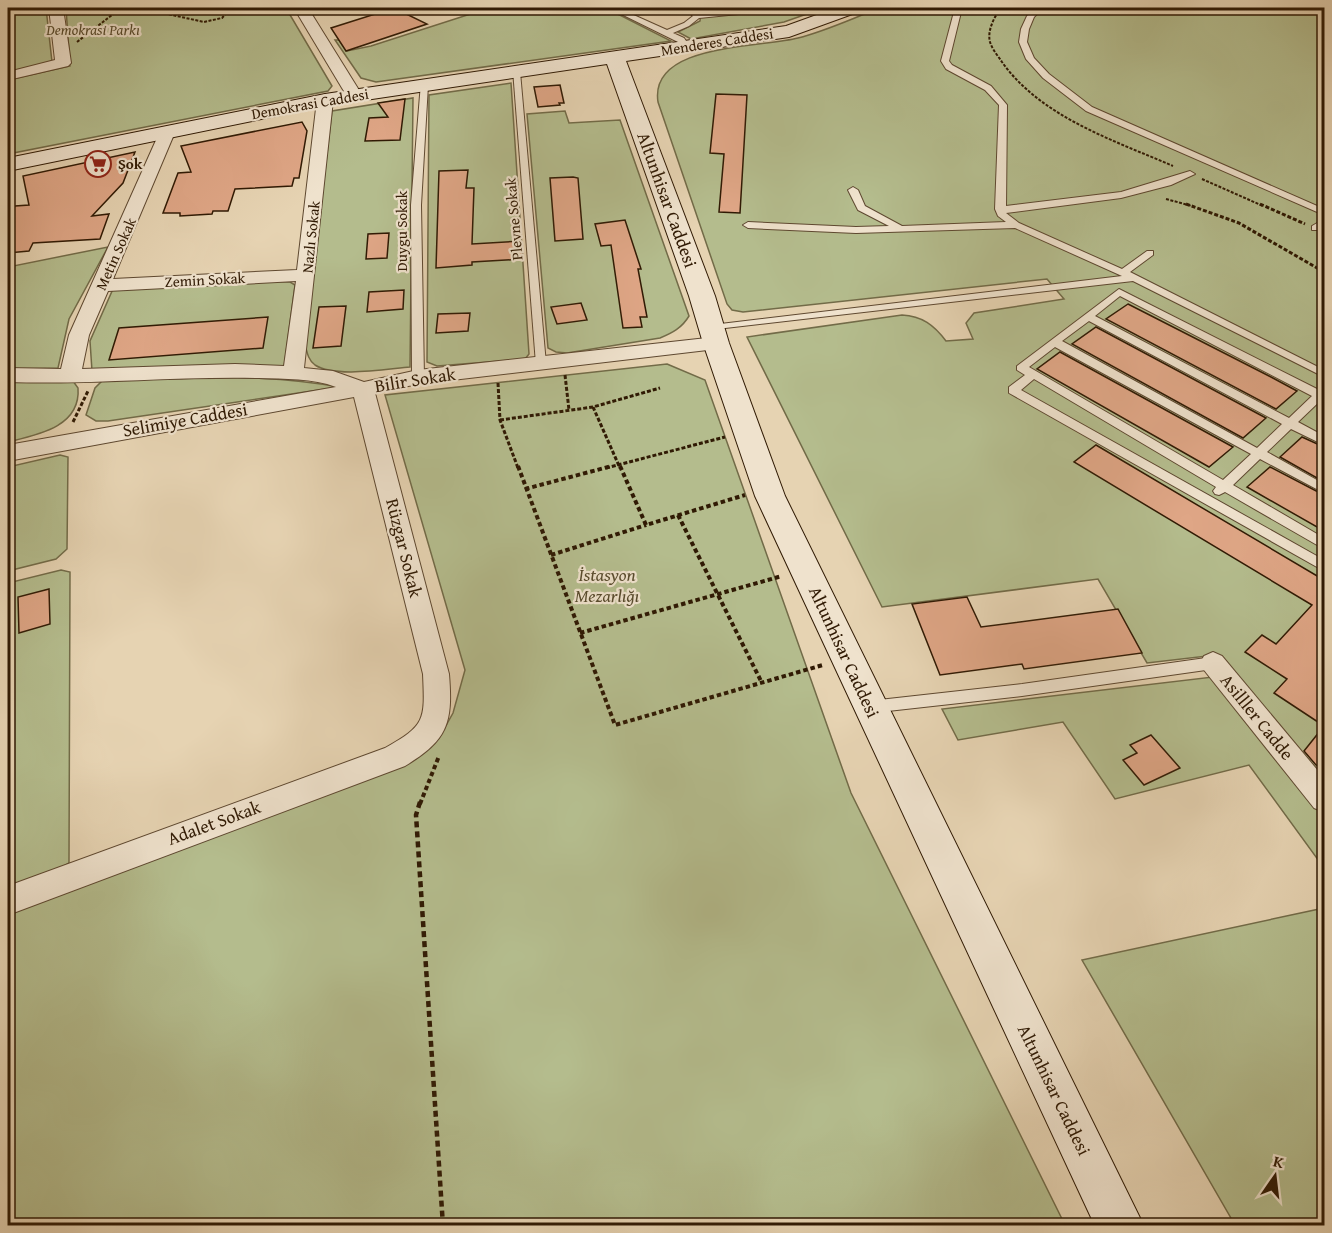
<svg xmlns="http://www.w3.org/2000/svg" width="1332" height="1233" font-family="'Gentium Book Plus',serif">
  <rect width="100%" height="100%" fill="#e6d3b2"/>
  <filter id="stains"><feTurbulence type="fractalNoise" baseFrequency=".00333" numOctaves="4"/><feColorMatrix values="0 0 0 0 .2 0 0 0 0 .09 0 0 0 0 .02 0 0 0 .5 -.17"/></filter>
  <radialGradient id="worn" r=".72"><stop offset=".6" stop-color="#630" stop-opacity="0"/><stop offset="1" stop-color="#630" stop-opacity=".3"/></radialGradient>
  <g fill="#b4bc8d" stroke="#726b48" stroke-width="1.5">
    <polygon points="8,8 46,8 52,62 8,72"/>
    <polygon points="66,8 286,8 332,86 328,91 8,154 8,80 70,66"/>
    <polygon points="489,8 606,8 671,41 376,82 361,78 335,40 339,40 347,51 371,46"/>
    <polygon points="695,8 824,8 784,22 691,39 678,32 700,21 701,11"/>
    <path d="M880,8H1324V868L1249,765L1115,799L1063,722L958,740L942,709L1222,676L1207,656L1147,663L1098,579L882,607L747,337L902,315C922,316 934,325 946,341L973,339L966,323L974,313L1064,299L1047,279L743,312L732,310L727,304L658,102C649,43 760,48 798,38C826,31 853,18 880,8Z"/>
    <polygon points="511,83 529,354 525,359 437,366 427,362 429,95"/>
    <path d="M413,98L410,367C386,369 335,378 315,365C308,360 307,352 305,344L332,111Z"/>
    <path d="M565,111L569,123L620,120L689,316C682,328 672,333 660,338L567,353L556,352L548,348L527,114Z"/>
    <polygon points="108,247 69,319 58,368 8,369 8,267"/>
    <polygon points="268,281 290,282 295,285 284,368 92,371 90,341 113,289"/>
    <polygon points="667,364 705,380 851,793 1065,1225 8,1226 8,906 403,761 439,738 453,713 465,670 385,395"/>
    <path d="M178,377C233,377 285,377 339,387L108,421H96L86,415L95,388L102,381Z"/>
    <path d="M8,380L73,381L78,388C81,427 37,435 8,442Z"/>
    <polygon points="60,455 68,457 67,549 56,559 8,571 8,467"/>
    <polygon points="61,570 70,572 69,863 58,870 8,890 8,583"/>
    <polygon points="1324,908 1324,1225 1235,1225 1082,960"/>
  </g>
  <g fill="#dfa686" stroke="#301a04" stroke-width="1.5">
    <polygon points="394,8 427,24 346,51 331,28"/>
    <polygon points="560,85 564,103 559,103 560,105 538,107 534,87"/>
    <polygon points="716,94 747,95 740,213 719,212 724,154 710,153"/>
    <polygon points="405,99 400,140 365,141 369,118 388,117 378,103"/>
    <polygon points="302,122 307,131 299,178 294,178 292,186 235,189 228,211 213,211 212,214 180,216 180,213 163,213 178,173 191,172 181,146"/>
    <polygon points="135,152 123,183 92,216 109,214 100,239 33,243 29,251 8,253 8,220 15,206 29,205 23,176"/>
    <polygon points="468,170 466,188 474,188 472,244 521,241 523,259 472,262 472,265 436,268 439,171"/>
    <polygon points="573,177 578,178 583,239 555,241 550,178"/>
    <polygon points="625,220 641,269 638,269 647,317 640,317 642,327 623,328 611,245 601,246 595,224"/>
    <polygon points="389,233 387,258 366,259 368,234"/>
    <polygon points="404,290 403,309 367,312 369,292"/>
    <polygon points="581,303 587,320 557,324 551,307"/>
    <polygon points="1128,304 1271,377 1297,391 1276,409 1106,319"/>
    <polygon points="346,306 341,346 313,348 319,307"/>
    <polygon points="470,313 468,331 436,333 438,314"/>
    <polygon points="268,317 263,348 109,360 119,328"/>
    <polygon points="1096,327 1266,418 1243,438 1072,344"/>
    <polygon points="1060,352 1233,447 1209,467 1037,369"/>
    <polygon points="1302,437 1324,447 1324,482 1280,457"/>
    <polygon points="1096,445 1324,580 1324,726 1274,693 1287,679 1245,652 1262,635 1276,644 1312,605 1074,462"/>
    <polygon points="1270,467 1324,495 1324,531 1247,487"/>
    <polygon points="49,589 50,624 19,633 18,597"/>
    <polygon points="967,597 981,627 1118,609 1142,653 1024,669 1022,664 940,675 912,604"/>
    <polygon points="1324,726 1324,770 1316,765 1304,751"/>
    <polygon points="1151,735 1180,768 1144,785 1123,760 1137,753 1130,745"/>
  </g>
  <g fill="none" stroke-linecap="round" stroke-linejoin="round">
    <defs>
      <g id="lane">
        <polygon points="609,8 618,8 667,30 684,23 693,16 684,8 692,8 699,14 758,8 762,10 758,12 699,18 689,26 673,33 684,38 691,48 687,50 678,42"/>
        <polygon points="955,8 962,8 949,61 952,65 991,86 1007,105 1006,206 1121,192 1190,171 1195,174 1171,185 1121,198 1006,213 1019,223 1122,269 1147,251 1153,251 1153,255 1130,272 1324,370 1324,377 1133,281 708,330 708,326 712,325 1122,276 1015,228 856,233 748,228 743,225 748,222 856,227 889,226 858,210 848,190 853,187 858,190 865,206 902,226 1006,222 998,216 995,209 999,105 985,90 946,69 941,61"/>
        <polygon points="1035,8 1043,8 1034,17 1029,29 1027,42 1034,58 1049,74 1092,107 1324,209 1324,215 1086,111 1043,78 1026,59 1019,42 1021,29 1027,16"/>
        <polygon points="513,70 520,72 546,364 541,367 536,364"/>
        <polygon points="421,83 428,85 421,205 424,377 418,381 412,377 411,205"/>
        <polygon points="1324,219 1324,226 1318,230 1312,230 1312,226"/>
        <path d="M1119,289L1319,390L1324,387V401L1321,400L1298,422L1324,436V445L1291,429L1267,452L1324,484V493L1260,459L1233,485L1324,538V549L1225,492L1219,495L1215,494L1213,491L1216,487L1034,379L1021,390L1324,560V571L1009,393V387L1025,375L1017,370V366ZM1120,296L1312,396L1289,418L1095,316ZM1089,321L1282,424L1257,448L1062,341ZM1055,347L1251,454L1223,480L1029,367Z"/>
        <polygon points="1213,657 1218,659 1220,663 1218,667 1213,669 1022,696 870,713 865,711 863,707 865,703 870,701 1022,684"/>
      </g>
      <g id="street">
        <polygon points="49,8 63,8 71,63 68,66 8,80 8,72 55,60"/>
        <polygon points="294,8 308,8 362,95 360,98 348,98"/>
        <path d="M325,95L333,100L304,368L333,371L364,382L418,370L716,337L723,339L726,343L723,347L716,349L418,384L375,393L449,674C453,723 448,740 405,766L8,915V886L385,748C426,725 425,720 423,674L354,397L8,461V445L336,387C313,378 284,379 259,378C175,376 91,385 8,382V368L61,369L69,335L161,129L167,127L175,132L113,279L297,270L317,100ZM296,281L284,366L235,364L82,369L89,335L108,291Z"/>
        <polygon points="1213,652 1222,656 1324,778 1324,812 1314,808 1204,670 1200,663 1204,656"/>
      </g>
      <polygon id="secondary" points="836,8 861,8 858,12 789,37 626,61 715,296 729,343 785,496 1144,1226 1095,1226 755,496 703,343 689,296 607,64 325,106 8,171 8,158 325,94 786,26"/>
    </defs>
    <use href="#lane" stroke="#5e4830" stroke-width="2"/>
    <use href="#street" stroke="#5e4830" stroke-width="2"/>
    <use href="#secondary" stroke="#301a04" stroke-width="2"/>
    <g stroke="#301a04" stroke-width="2" stroke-dasharray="3 1.5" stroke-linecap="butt">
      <polyline points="111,8 123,11 163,13 204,22 222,18 231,8"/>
      <path d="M1001,8C994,17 987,31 990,42C992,49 998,56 1002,62C1041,117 1113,140 1173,166"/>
      <polyline points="77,42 121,8"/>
      <polyline points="1202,179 1263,206"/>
      <polyline points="1166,199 1192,206"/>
    </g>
    <g stroke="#301a04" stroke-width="3" stroke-dasharray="4 2" stroke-linecap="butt">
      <polyline points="1186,204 1239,223 1324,272"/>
      <polyline points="1260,204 1305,224"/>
      <polyline points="565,375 569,410"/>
      <polyline points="498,383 500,420 518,468"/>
      <polyline points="593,407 620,468"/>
      <polyline points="500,420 593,407 660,388"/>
      <polyline points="73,422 88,391"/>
      <polyline points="606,468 725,437"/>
    </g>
    <g stroke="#301a04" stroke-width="4" stroke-dasharray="4.5 3" stroke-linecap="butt">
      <polyline points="518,466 615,725 823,665"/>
      <polyline points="620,466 646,525 745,495"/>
      <polyline points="525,489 612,466"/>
      <polyline points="678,515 762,683"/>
      <polyline points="551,555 646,525"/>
      <polyline points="580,633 782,576"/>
      <polyline points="420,804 439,756"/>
    </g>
    <polyline stroke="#301a04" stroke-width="4.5" stroke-dasharray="6 4" stroke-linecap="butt" points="420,802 416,815 443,1226"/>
    <use href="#lane" fill="#efe2cd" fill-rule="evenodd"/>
    <use href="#street" fill="#efe2cd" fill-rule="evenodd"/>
    <use href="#secondary" fill="#efe2cd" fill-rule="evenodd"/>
  </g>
  <defs>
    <symbol id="supermarket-ring" viewBox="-11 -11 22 22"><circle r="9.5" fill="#efe2cd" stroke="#8f2418" stroke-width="1.5"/><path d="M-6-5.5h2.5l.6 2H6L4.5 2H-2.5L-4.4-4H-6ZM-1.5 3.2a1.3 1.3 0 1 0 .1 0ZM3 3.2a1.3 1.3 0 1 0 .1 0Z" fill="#8f2418"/></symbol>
  </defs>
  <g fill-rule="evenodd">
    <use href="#supermarket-ring" x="83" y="149" width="30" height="30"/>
  </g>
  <g text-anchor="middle" stroke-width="4.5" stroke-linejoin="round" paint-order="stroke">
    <g font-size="15" font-style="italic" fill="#584b2d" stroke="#efe2cd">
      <text x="93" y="35">Demokrasi Parkı</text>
    </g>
    <g font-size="15" fill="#301a04" stroke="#efe2cd">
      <text transform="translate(717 42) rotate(-9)" y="5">Menderes Caddesi</text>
      <text transform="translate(310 104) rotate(-10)" y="5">Demokrasi Caddesi</text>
      <text transform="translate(514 219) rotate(-95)" y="5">Plevne Sokak</text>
      <text transform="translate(402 231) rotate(-90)" y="5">Duygu Sokak</text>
      <text transform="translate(311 237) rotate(-84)" y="5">Nazlı Sokak</text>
      <text transform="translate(116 254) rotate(-66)" y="5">Metin Sokak</text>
      <text transform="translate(205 280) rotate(-3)" y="5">Zemin Sokak</text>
    </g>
    <g font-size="15" font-weight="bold" fill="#301a04" stroke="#efe2cd" text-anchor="start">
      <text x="118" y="169">Şok</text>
    </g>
    <g font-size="18" fill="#301a04" stroke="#efe2cd">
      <text transform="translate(667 200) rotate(70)" y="6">Altunhisar Caddesi</text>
      <text transform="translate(415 380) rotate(-9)" y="6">Bilir Sokak</text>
      <text transform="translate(185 420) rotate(-10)" y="6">Selimiye Caddesi</text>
      <text transform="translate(404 548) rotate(76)" y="6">Rüzgar Sokak</text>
      <text transform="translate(844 652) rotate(65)" y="6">Altunhisar Caddesi</text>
      <text transform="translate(1257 717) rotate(51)" y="6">Asilller Cadde</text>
      <text transform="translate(214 823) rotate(-20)" y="6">Adalet Sokak</text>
      <text transform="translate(1054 1090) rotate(64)" y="6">Altunhisar Caddesi</text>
    </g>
    <g font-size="18" font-style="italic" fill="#584b2d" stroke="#efe2cd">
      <text x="607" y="581">İstasyon<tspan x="607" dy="21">Mezarlığı</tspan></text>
    </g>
  </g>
  <rect width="1332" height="1233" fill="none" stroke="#e6d3b2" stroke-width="30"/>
  <rect x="9" y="9" width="1314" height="1215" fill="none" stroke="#301a04" stroke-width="3"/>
  <rect x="15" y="15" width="1302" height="1203" fill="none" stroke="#301a04" stroke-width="1.5"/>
  <g transform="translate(1275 1176) rotate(14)" stroke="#efe2cd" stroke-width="4.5" paint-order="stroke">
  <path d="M0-4.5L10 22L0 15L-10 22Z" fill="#301a04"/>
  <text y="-9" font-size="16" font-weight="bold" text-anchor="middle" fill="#301a04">K</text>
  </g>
  <rect width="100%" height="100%" filter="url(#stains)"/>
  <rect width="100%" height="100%" fill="url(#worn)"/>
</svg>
